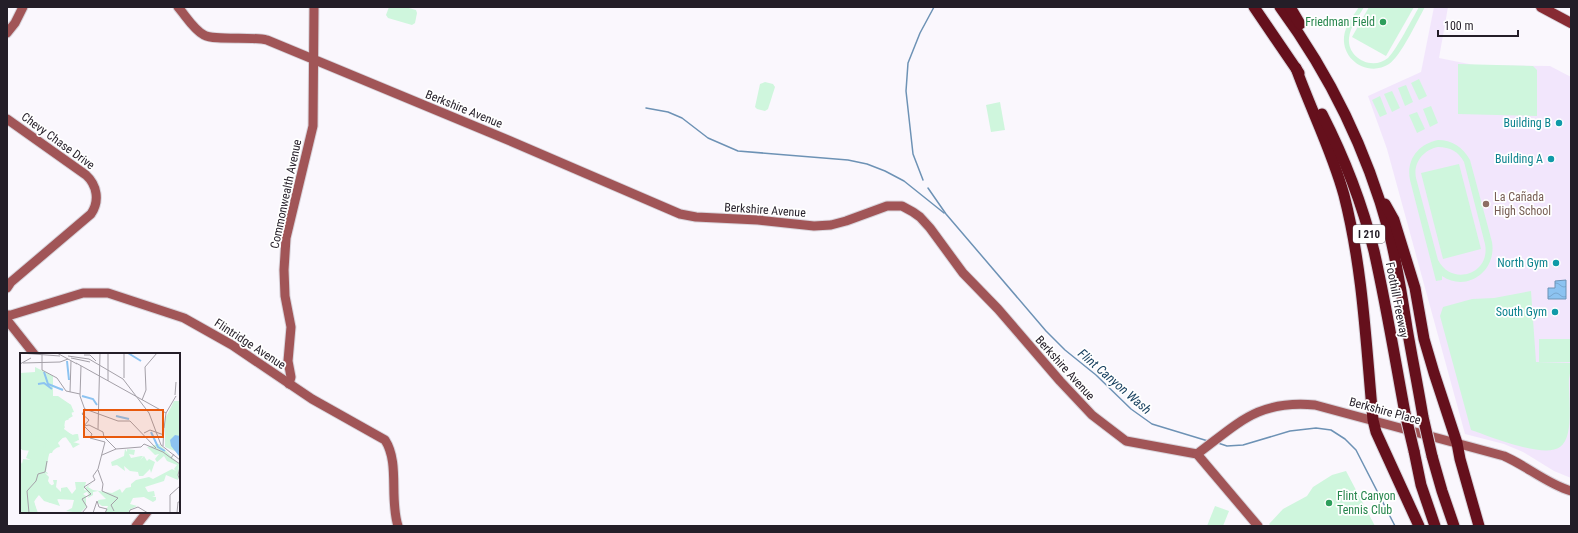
<svg xmlns="http://www.w3.org/2000/svg" width="1578" height="533" font-family="'Roboto Condensed',sans-serif">
  <defs>
    <pattern id="water-waves" width="16" height="10" patternUnits="userSpaceOnUse"><rect width="16" height="10" fill="#8cc3f1"/><path d="M0 5q4-4 8 0t8 0" fill="none" stroke="#79a7cf"/></pattern>
  </defs>
  <rect width="100%" height="100%" fill="#faf7fd"/>
  <polygon fill="#f2e6fc" points="1434,7 1448,7 1439,58 1474,65 1550,66 1571,77 1571,478 1554,471 1523,452 1504,444 1465,434 1387,149 1368,96 1421,72"/>
  <g fill="#cff6dd" fill-rule="evenodd">
    <polygon points="389,7 405,7 416,10 417,13 415,23 412,25 388,18 386,15"/>
    <path d="M1359,7H1364C1359,16 1350,27 1349,38C1347,58 1372,71 1388,58C1397,49 1412,19 1419,7H1425C1417,21 1401,56 1389,64C1369,77 1342,61 1344,37C1345,26 1353,16 1359,7Z"/>
    <polygon points="1369,7 1414,7 1386,56 1352,37"/>
    <polygon points="1458,64 1533,66 1537,70 1537,116 1458,114"/>
    <polygon points="1419,79 1427,96 1419,100 1411,83"/>
    <polygon points="765,82 773,84 775,87 768,109 765,111 757,109 755,107 760,84"/>
    <polygon points="1406,85 1413,102 1405,106 1398,88"/>
    <polygon points="1392,91 1400,108 1392,112 1384,94"/>
    <polygon points="1380,96 1387,114 1380,117 1372,100"/>
    <polygon points="1000,102 1005,130 991,132 986,105"/>
    <polygon points="1431,106 1438,123 1430,127 1423,109"/>
    <polygon points="1417,112 1425,129 1417,133 1409,115"/>
    <path d="M1438,140C1452,140 1463,147 1470,160L1492,242C1497,271 1467,293 1442,276V280L1436,281L1410,180C1406,160 1418,144 1438,140ZM1438,147C1450,147 1459,152 1464,162L1485,244C1491,274 1452,287 1438,260L1416,178C1413,163 1423,150 1438,147Z"/>
    <polygon points="1459,164 1481,249 1443,259 1421,173"/>
    <path d="M1531,291L1536,362L1571,363C1571,369 1570,373 1569,379C1568,395 1575,437 1560,447C1544,459 1489,436 1471,430L1440,316L1443,307L1472,299L1494,298Z"/>
    <rect x="1539" y="339" width="32" height="23"/>
    <polygon points="1346,471 1375,526 1271,526 1269,524 1283,509 1307,496 1313,487 1332,475"/>
    <polygon points="1215,506 1229,511 1223,526 1207,526"/>
  </g>
  <polygon fill="url(#water-waves)" stroke="#6d92b5" points="1566,280 1566,299 1548,299 1548,288 1555,288 1555,281"/>
  <g fill="none" stroke-linecap="round" stroke-linejoin="round">
    <g stroke="#6d92b5" stroke-width="1.5">
      <polyline points="646,108 668,112 682,118 708,138 738,151 848,160 867,164 885,171 904,181 944,213"/>
      <polyline points="923,180 913,154 906,91 908,63 920,33 934,7"/>
      <polyline points="928,188 946,214 1046,331 1065,350 1096,375 1131,409 1152,424 1208,441"/>
      <polyline points="1218,443 1227,446 1243,445 1290,431 1316,428 1331,430 1345,439 1356,450 1395,526"/>
    </g>
    <defs>
      <g id="secondary">
        <path d="M178,7C186,16 193,29 204,35C215,41 251,36 267,40L508,140L680,214L696,217L758,220L814,226L831,225L846,221L887,206H902L913,212L920,217L930,228L963,273L998,309L1060,381L1092,415L1126,441L1197,454L1258,526"/>
        <polyline points="7,33 15,23 23,7"/>
        <path d="M7,119L86,175C97,185 100,201 91,214L11,282L7,288"/>
        <path d="M7,315H11L83,293H108L184,318L232,345L312,399L385,440C400,463 389,498 398,526"/>
        <polyline points="7,320 34,354"/>
        <polyline points="289,384 291,377 288,361 291,327 285,296 284,270 286,238 313,126 314,7"/>
        <path d="M1197,454C1240,422 1258,400 1315,405L1504,456C1527,466 1547,484 1571,491"/>
        <polyline points="136,526 147,512"/>
      </g>
      <polyline id="primary" points="1541,7 1571,23"/>
      <g id="highway">
        <polyline points="1254,7 1299,73"/>
        <path d="M1280,7C1330,75 1367,151 1389,232C1397,263 1402,296 1407,328C1412,357 1418,387 1423,417"/>
        <polyline points="1290,7 1300,24"/>
        <path d="M1296,68C1311,110 1332,151 1344,195C1363,269 1366,345 1373,420L1376,432L1419,526"/>
        <path d="M1322,114C1344,157 1362,203 1374,251C1386,304 1395,359 1405,413"/>
        <polyline points="1385,204 1394,220 1415,288 1424,339 1434,373 1457,443 1460,459 1479,526"/>
        <polyline points="1414,451 1421,485 1435,526"/>
        <polyline points="1432,456 1442,491 1454,526"/>
      </g>
    </defs>
    <use href="#secondary" stroke="#d8d4db" stroke-width="11"/>
    <use href="#primary" stroke="#d8d4db" stroke-width="12"/>
    <use href="#highway" stroke="#d8d4db" stroke-width="13"/>
    <use href="#secondary" stroke="#a15557" stroke-width="9"/>
    <use href="#primary" stroke="#872b33" stroke-width="10"/>
    <use href="#highway" stroke="#65101c" stroke-width="11"/>
    <defs>
      <g id="highway-bridge">
        <polyline points="1405,413 1414,451"/>
        <polyline points="1423,417 1432,456"/>
      </g>
    </defs>
    <use href="#highway-bridge" stroke="#d8d4db" stroke-width="13" stroke-linecap="butt"/>
    <use href="#highway-bridge" stroke="#65101c" stroke-width="11"/>
  </g>
  <g fill="#2e9e5b" stroke="#fff" stroke-width="1.5">
    <circle cx="1383" cy="22" r="4"/>
    <circle cx="1329" cy="503" r="4"/>
  </g>
  <g fill="#0f9aa8" stroke="#fff" stroke-width="1.5">
    <circle cx="1559" cy="123" r="4"/>
    <circle cx="1551" cy="159" r="4"/>
    <circle cx="1556" cy="263" r="4"/>
    <circle cx="1555" cy="312" r="4"/>
  </g>
  <circle fill="#8d6e63" stroke="#fff" stroke-width="1.5" cx="1486" cy="204" r="4"/>
  <g text-anchor="middle" stroke-width="3.5" stroke-linejoin="round" paint-order="stroke">
    <rect fill="#fff" stroke="#666268" stroke-width="1" x="1353" y="225" width="32" height="18" rx="3"/>
    <g font-size="11" font-weight="bold" fill="#241e28">
      <text x="1369" y="238">I 210</text>
    </g>
    <g font-size="12" fill="#27864d" stroke="#fff" text-anchor="end">
      <text x="1375" y="26">Friedman Field</text>
      <text x="1337" y="500" text-anchor="start">Flint Canyon<tspan x="1337" dy="14">Tennis Club</tspan></text>
    </g>
    <g font-size="12" fill="#241e28" stroke="#fff">
      <text transform="translate(464 109) rotate(22)" y="4">Berkshire Avenue</text>
      <text transform="translate(58 141) rotate(36)" y="4">Chevy Chase Drive</text>
      <text transform="translate(286 194) rotate(-78)" y="4">Commonwealth Avenue</text>
      <text transform="translate(765 210) rotate(4)" y="4">Berkshire Avenue</text>
      <text transform="translate(1397 300) rotate(79)" y="4">Foothill Freeway</text>
      <text transform="translate(250 344) rotate(33)" y="4">Flintridge Avenue</text>
      <text transform="translate(1065 368) rotate(48)" y="4">Berkshire Avenue</text>
      <text transform="translate(1385 411) rotate(15)" y="4">Berkshire Place</text>
    </g>
    <g font-size="12" fill="#0d838f" stroke="#fff" text-anchor="end">
      <text x="1551" y="127">Building B</text>
      <text x="1543" y="163">Building A</text>
      <text x="1548" y="267">North Gym</text>
      <text x="1547" y="316">South Gym</text>
    </g>
    <g font-size="12" fill="#785e54" stroke="#fff" text-anchor="start">
      <text x="1494" y="201">La Cañada<tspan x="1494" dy="14">High School</tspan></text>
    </g>
    <g font-size="13" font-style="italic" fill="#163f5e" stroke="#fff">
      <text transform="translate(1115 381) rotate(41)" y="5">Flint Canyon Wash</text>
    </g>
  </g>
  <g transform="translate(20 353)">
    <rect width="160" height="160" fill="#faf7fd"/>
    <path d="M15,14L33,23V43H38L51,52L54,59L50,60L53,63L45,68L44,76L52,82L58,81L59,87L53,89L60,91L53,95L47,84L42,85L38,90L40,94L34,95L32,100H29L26,119H27L28,121L25,120L29,124L28,128L31,133L34,131L33,127H37L36,134L41,139V135L47,134L52,141L56,136L55,129H66L64,137L68,138L63,141L66,143V154L60,160L46,158L52,155L54,147L37,146L40,153L24,148L19,142L14,148L17,160H1L0,107L2,111L3,106L11,107L6,105L9,97L1,96L0,89L8,84L0,80V20L15,19ZM139,91L159,111L158,127L146,122L144,128L125,134L128,139L134,138L135,143L132,144H136V147L133,149L124,144L113,145L110,151L117,153L109,157L110,160H85L88,153H82L78,150V147L86,146L78,138L73,139V142L68,145L69,142L65,135L72,130L68,134L73,137L92,140L100,136L102,140L106,135L111,134V131L116,127L129,124L133,126L152,116L156,118L154,116L157,112L147,108L144,103L137,109L135,106L139,101L135,102L127,94ZM105,96L107,99V96L115,97L114,102L109,101L111,105L121,103H123L120,107L124,103L127,108L129,106L135,109L131,120L130,116L123,123H119L118,119L110,118L104,113L105,118L97,112L92,113L91,109L104,103Z" fill="#cff6dd"/>
    <path d="M0,30L3,44L11,51L17,55L24,50V58L20,59H24V83L15,84L5,89L3,93H9L8,90L10,93L15,90V93L24,92L23,117L14,123L9,131L25,135V131H30L45,143L30,150L18,141L14,149L18,160H1L3,158L2,153L0,155V126L8,132L0,123V114L3,110L11,111L10,105L16,101L12,98L2,97L1,92ZM36,43L51,52L52,63L47,65L49,67L41,66L40,69L45,74L43,77L53,82L57,81V88L50,90L45,83L38,89L35,88V82L26,83V49ZM154,48H160V100L145,94V66ZM26,89L40,92L29,101L25,113Z" fill="#cff6dd"/>
    <path d="M155,82L160,83L159,103L151,93L150,87Z" fill="#8cc3f1"/>
    <path fill="none" stroke="#8cc3f1" stroke-width="2" d="M108,0L121,8M47,8L49,27M24,19L28,31L43,37M18,31L24,30L32,36M62,43L73,46L77,52M96,63L109,66M131,79L138,94L145,98"/>
    <path fill="none" stroke="#a4a0a8" stroke-width="1" d="M0,0L40,3M22,0V17L37,25L46,38L60,41M37,0L57,11M88,0V28M104,0V25M64,2H70L76,8M48,3L69,6L103,26L129,60L141,92L160,107M51,5L70,9M3,10L40,9L48,6M56,10L146,60L144,75M0,11L11,5M61,13L60,43L65,57L62,61L69,67L64,73L72,81L70,85L85,89L78,116L73,123L75,127L64,134L71,141L62,146L67,154L62,160M50,39L51,8M155,42L156,29M122,47L126,37L125,14L137,0M65,56L98,68H110L136,95M146,60L156,43M64,73L69,72L83,79L84,84L96,96M78,76L80,0M124,80L130,77L144,82M143,93L144,72M154,101L151,105L160,111M82,102L96,96L121,94L124,91L143,99L151,105M160,114L158,122L160,128M78,117L83,131L82,138L98,145L91,152L94,158M9,160L7,138L16,128L18,121L25,119L27,108M73,160L77,148L79,154L87,156L85,160M109,160L110,157L118,154L128,160M150,160V142L160,133M157,160L158,149H160"/>
    <path fill="#e8590c" fill-opacity="0.15" stroke="#e8590c" stroke-width="2" d="M64,57H143V84H64Z"/>
    <rect width="160" height="160" fill="none" stroke="#241e28" stroke-width="2"/>
  </g>
  <rect width="1578" height="533" fill="none" stroke="#241e28" stroke-width="16"/>
  <path d="M1438 30v6h80v-6" fill="none" stroke="#241e28" stroke-width="2"/>
  <text x="1444" y="30" font-size="12" fill="#241e28" stroke="#ffffff" stroke-width="3" paint-order="stroke">100 m</text>
</svg>
